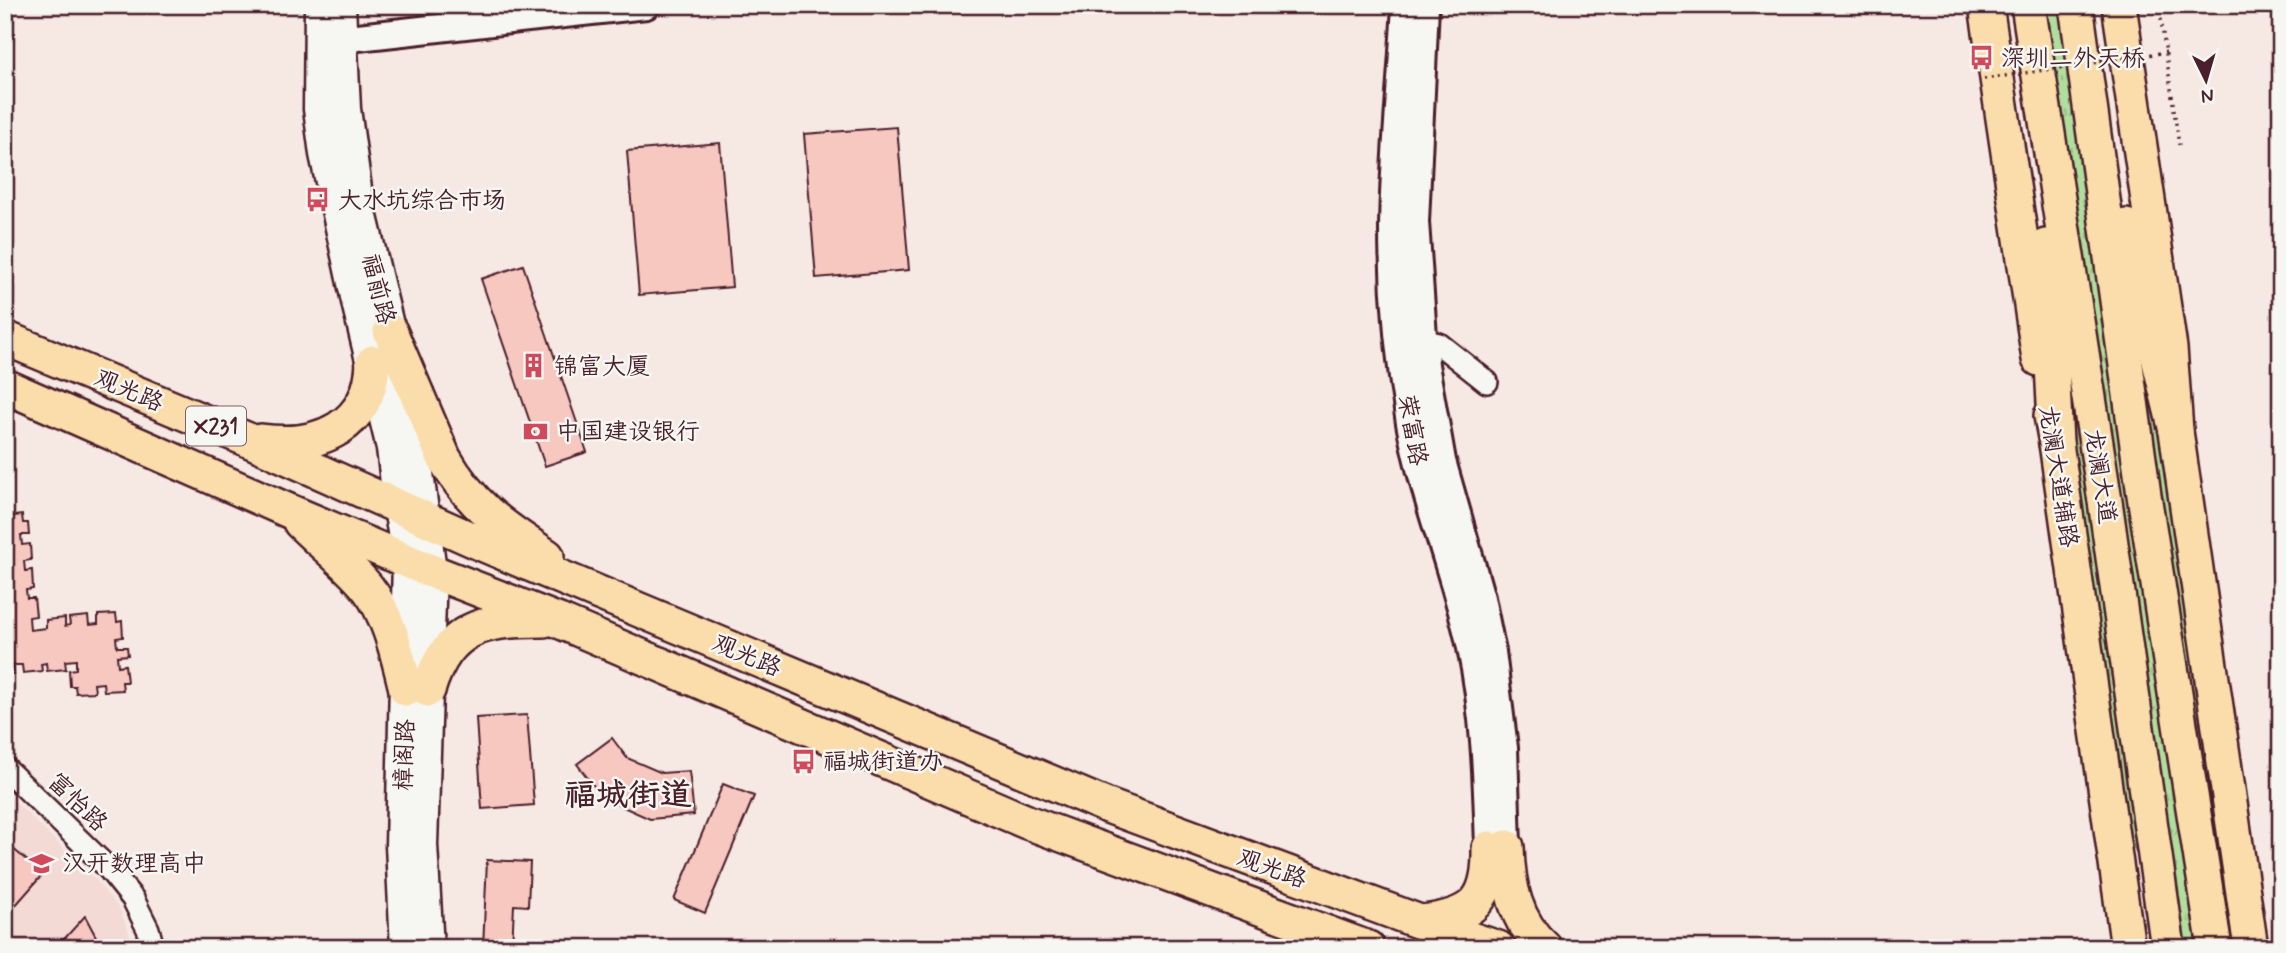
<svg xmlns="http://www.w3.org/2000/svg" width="2286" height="953" font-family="Mynerve,'LXGW WenKai TC',sans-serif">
  <defs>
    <pattern id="grass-tufts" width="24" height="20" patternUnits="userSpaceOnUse" patternTransform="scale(1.75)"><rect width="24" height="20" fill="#b0de9d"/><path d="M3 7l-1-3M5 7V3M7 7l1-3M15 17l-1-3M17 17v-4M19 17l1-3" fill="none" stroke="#99be87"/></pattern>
  </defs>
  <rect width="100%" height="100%" fill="#f6e8e3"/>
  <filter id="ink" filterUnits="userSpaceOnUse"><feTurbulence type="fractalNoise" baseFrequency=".0143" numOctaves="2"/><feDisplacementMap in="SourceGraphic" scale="14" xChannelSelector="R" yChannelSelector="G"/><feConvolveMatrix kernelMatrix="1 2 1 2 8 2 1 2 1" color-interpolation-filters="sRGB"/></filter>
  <g filter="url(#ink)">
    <polygon fill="#f3dad5" points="5,792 95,879 119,908 135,948 5,948"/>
    <polygon fill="url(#grass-tufts)" stroke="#7d7e64" stroke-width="2" points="2045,5 2060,5 2157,415 2211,789 2209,848 2215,948 2159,948 2145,874 2127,830 2067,410 2053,101"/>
    <g fill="#f7c8bf" stroke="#4a1f2b" stroke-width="2">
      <polygon points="897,127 909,270 816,278 804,134"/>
      <polygon points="720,143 732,287 639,295 627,151"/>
      <polygon points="523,265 587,452 545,466 481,279"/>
      <polygon points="22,515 23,523 28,523 29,535 21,535 22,545 30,544 31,560 24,561 25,571 32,570 33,589 26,590 27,598 34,598 36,616 29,617 30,630 46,628 46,620 65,618 65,626 70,625 69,618 88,616 89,625 98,624 98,615 116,614 117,622 122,621 123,637 116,638 117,647 127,647 128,655 117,656 118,666 125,665 127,682 122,682 123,690 104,691 103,683 94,684 95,692 76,693 75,686 70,686 69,670 76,669 76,660 65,661 66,669 47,671 46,663 41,664 42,671 23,673 22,665 13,665 14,674 5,674 5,517"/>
      <polygon points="527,715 534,805 482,809 476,718"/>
      <polygon points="612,738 627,758 662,773 689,771 694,815 650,819 603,798 577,764"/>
      <polygon points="723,784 754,796 705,913 674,900"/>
      <polygon points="5,842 43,874 8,914 5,912"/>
      <polygon points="487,860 530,862 528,906 514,905 512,948 483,948"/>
      <polygon points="85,916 102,948 56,948"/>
    </g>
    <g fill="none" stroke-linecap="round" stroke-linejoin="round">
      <defs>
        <g id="minor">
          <polyline points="1409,344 1430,342 1439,344 1487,382"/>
          <polyline points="5,768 108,868 133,899 148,929 153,948"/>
        </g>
        <g id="tertiary">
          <path d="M1406,5C1402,79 1394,154 1393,228C1393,293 1399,359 1410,423C1424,500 1455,572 1471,648C1485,713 1487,781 1489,848"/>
          <polyline points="1425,5 1415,222 1425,365 1442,461 1481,598 1492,652 1504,748 1507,847"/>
          <polyline points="340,39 646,5"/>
        </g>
        <g id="secondary">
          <polyline points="320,5 319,109 325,154 358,306 392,448 399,508 408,561 401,845 406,948"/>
          <polyline points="340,5 345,109 357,196 405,396 416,458 431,571 422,845 428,948"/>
        </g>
        <g id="primary">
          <polyline points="1986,5 2039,359"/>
          <polyline points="2119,5 2170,348 2176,431 2251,948"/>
          <path d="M390,331L444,458C472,507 502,526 547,556"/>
          <polyline points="5,338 246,439 482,544 1105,805 1420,922 1498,948"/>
          <polyline points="5,386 289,511 431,571 559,621 1027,822 1368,948"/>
          <polyline points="2051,416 2056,443 2128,948"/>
          <path d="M261,441C320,449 371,426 373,362"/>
          <path d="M300,522C322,544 348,564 367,587C389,614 398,657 406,689"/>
          <path d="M428,690C448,626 482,620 544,620"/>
          <path d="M1507,847C1508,884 1515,922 1545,948"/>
          <path d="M1422,922C1474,916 1490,901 1489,848"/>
        </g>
        <g id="trunk">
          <polyline points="2028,5 2105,501 2168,948"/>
          <polyline points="2076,5 2144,495 2215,948"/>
          <polyline points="2126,226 2176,431"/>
          <polyline points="2046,246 2056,443"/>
        </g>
      </defs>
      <use href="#minor" stroke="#4a1f2b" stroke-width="26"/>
      <use href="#tertiary" stroke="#4a1f2b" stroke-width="32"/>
      <use href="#secondary" stroke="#4a1f2b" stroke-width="35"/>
      <use href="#primary" stroke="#4a1f2b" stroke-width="38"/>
      <use href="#trunk" stroke="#4a1f2b" stroke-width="38"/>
      <polyline stroke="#4a1f2b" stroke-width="3.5" stroke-dasharray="2 5" stroke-linecap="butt" points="2159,5 2179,145"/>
      <use href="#minor" stroke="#f6f6f2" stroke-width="21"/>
      <use href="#tertiary" stroke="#f6f6f2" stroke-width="26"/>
      <use href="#secondary" stroke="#f6f6f2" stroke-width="30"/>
      <use href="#primary" stroke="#faddab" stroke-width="33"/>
      <use href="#trunk" stroke="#faddab" stroke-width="33"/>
      <polyline stroke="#4a1f2b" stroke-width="3.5" stroke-dasharray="2 5" stroke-linecap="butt" points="1984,79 2167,52"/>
    </g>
  </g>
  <defs>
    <symbol id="bus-bare" viewBox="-9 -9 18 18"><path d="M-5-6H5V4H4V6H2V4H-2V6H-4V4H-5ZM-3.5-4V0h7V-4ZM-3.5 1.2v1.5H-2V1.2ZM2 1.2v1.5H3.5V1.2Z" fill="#d1495b" stroke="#f6f6f2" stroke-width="2.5" paint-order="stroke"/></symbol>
    <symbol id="building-bare" viewBox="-9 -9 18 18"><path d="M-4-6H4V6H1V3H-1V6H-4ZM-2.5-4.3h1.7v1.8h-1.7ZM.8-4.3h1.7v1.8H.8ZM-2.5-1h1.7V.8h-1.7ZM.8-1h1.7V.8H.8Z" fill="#d1495b" stroke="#f6f6f2" stroke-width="2.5" paint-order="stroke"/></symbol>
    <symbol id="bank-bare" viewBox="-9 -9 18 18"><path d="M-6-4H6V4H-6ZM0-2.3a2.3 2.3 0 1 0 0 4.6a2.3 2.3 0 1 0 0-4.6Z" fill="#d1495b" stroke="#f6f6f2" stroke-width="2.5" paint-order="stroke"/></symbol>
    <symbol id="school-bare" viewBox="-9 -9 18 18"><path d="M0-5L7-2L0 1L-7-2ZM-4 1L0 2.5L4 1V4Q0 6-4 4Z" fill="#d1495b" stroke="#f6f6f2" stroke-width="2.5" paint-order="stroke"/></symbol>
  </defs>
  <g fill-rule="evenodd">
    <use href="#bus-bare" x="1964" y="40" width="35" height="35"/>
    <use href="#bus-bare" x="300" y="182" width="35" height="35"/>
    <use href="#building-bare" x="516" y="348" width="35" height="35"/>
    <use href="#bank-bare" x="518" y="414" width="35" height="35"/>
    <use href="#bus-bare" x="786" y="744" width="35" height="35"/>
    <use href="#school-bare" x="24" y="846" width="35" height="35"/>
  </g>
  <g text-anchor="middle" stroke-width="5" stroke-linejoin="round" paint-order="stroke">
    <rect fill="#f6f6f2" stroke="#7e6067" stroke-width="2" x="186" y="406.5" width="60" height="39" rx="5"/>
    <g font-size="23" font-weight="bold" fill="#4a1f2b">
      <text x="216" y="434">X231</text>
    </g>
    <g font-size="24" fill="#4a1f2b" stroke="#f6f6f2" text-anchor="start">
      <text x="2001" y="66">深圳二外天桥</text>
      <text x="338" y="208">大水坑综合市场</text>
      <text x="554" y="374">锦富大厦</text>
      <text x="556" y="439">中国建设银行</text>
      <text x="823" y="769">福城街道办</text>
      <text x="62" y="871">汉开数理高中</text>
    </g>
    <g font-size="24" fill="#4a1f2b" stroke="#f6f6f2">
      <text transform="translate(379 289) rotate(76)" y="8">福前路</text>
      <text transform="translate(129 390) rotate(23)" y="8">观光路</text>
      <text transform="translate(1413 430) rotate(80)" y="8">荣富路</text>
      <text transform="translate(2059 476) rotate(81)" y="8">龙澜大道辅路</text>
      <text transform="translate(2101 476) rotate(81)" y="8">龙澜大道</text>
      <text transform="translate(747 655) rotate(23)" y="8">观光路</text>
      <text transform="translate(404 755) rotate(-88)" y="8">樟阁路</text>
      <text transform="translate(78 802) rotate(44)" y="8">富怡路</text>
      <text transform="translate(1272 868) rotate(20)" y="8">观光路</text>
    </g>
    <g font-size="32" font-weight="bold" fill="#4a1f2b" stroke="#f6f6f2">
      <text x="628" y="805">福城街道</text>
    </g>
  </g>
  <rect width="2286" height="953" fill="none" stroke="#f6f6f2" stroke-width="28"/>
  <rect x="14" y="14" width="2258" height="925" fill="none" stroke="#4a1f2b" stroke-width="2.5" filter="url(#ink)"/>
  <g transform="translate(2206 80) rotate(175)" stroke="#f6f6f2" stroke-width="5" paint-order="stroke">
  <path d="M0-5L12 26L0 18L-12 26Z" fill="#4a1f2b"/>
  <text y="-10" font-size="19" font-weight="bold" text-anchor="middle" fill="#4a1f2b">N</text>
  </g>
</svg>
